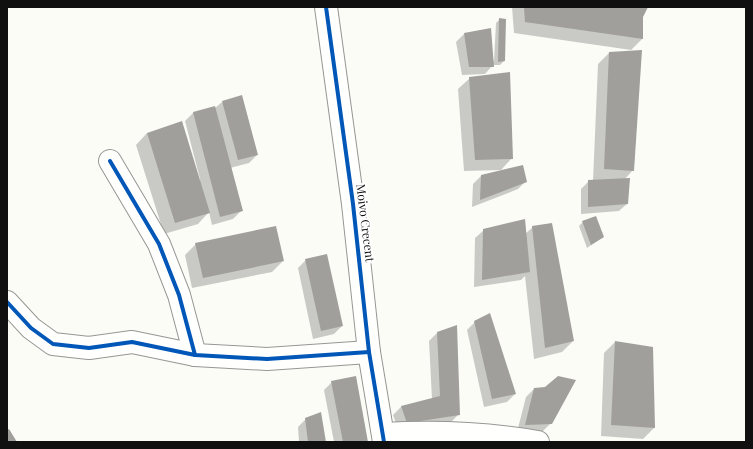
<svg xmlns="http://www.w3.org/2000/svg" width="753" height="449" font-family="'Playfair Display',serif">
  <rect width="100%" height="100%" fill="#fcfcf7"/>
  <g fill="#0003">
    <polygon points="512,7 646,7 642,17 642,39 631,50 514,33"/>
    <polygon points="500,19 504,61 500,65 493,65 485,74 462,75 456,42 464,34 494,61 496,23"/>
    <polygon points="609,53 633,170 624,180 628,203 619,211 581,214 581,189 589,181 593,181 598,64"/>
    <polygon points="470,78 512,158 501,170 464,171 458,89"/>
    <polygon points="222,102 257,155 249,163 230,168 241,211 233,219 212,225 209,212 198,224 164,234 136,145 147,133 199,180 200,179 185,121 193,113 214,107 214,109"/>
    <polygon points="481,176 526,181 518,189 472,207 473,184"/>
    <polygon points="583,222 603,237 587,248 579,226"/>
    <polygon points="533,227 573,341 562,352 534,359 525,276 521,280 474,287 475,238 484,230 525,234"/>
    <polygon points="196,244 283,261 272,272 192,288 185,255"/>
    <polygon points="306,260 342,326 334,334 313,339 298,268"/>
    <polygon points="475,322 515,394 507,402 484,407 467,330"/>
    <polygon points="437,333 459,414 451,422 399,431 393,415 401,407 432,399 429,341"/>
    <polygon points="615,342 654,428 643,439 601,436 604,353"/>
    <polygon points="332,382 367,442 334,442 324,390"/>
    <polygon points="534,389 551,423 543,431 517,432 526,397"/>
    <polygon points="306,419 325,442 299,442 298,427"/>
  </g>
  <g fill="#a09f9c">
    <polygon points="524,7 648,7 643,17 643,39 525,22"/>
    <polygon points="499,18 506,19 505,61 498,62"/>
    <polygon points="491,28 494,67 469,67 464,33"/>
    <polygon points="642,50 634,171 604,169 609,52"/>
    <polygon points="510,72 513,159 475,160 469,77"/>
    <polygon points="242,95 258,155 238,160 222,101"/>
    <polygon points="215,106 243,211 220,217 193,112"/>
    <polygon points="182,121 210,213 175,223 147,133"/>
    <polygon points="523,165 527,182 480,200 481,175"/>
    <polygon points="630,178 628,204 588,207 588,180"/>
    <polygon points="596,216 604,237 591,245 582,221"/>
    <polygon points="525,219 530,272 482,280 483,229"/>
    <polygon points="552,223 574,341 545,348 532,226"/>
    <polygon points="276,226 284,261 203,278 195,243"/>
    <polygon points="327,254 343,326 321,331 305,259"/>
    <polygon points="490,313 516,394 492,399 474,321"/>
    <polygon points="457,325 460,415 407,423 401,406 440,396 437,332"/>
    <polygon points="615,341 653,347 655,428 611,425"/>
    <polygon points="356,376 368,442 343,442 331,381"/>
    <polygon points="558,376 576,380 552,424 525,425 534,388 545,387"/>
    <polygon points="321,412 326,442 308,442 305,418"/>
    <polygon points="9,429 17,442 7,442 7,430"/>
  </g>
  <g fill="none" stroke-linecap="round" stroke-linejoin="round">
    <defs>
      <g id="street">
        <polyline points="326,7 353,204 369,352 384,442"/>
        <polyline points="110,161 159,244 179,295 195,355"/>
        <polyline points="7,302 31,328 53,344 89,348 132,342 195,355 267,359 369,352"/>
        <path d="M383,434C436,431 486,433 538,442"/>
      </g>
    </defs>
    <use href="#street" stroke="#969694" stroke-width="24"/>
    <use href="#street" stroke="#fffffe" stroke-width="22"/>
    <defs>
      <g id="cycleway">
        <polyline points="326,7 353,204 369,352 384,442"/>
        <polyline points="110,161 159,244 179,295 195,355"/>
        <polyline points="7,302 31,328 53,344 89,348 132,342 195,355 267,359 369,352"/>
      </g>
    </defs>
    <use href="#cycleway" stroke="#fff" stroke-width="6"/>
    <use href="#cycleway" stroke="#0057b8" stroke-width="4"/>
  </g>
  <g text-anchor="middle" stroke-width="4" stroke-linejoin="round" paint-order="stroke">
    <g font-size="12" fill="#101010" stroke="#fff">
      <text transform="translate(365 223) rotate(83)" y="4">Moivo Crecent</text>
    </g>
  </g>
  <rect width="753" height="449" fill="none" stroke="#101010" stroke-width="16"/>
</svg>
